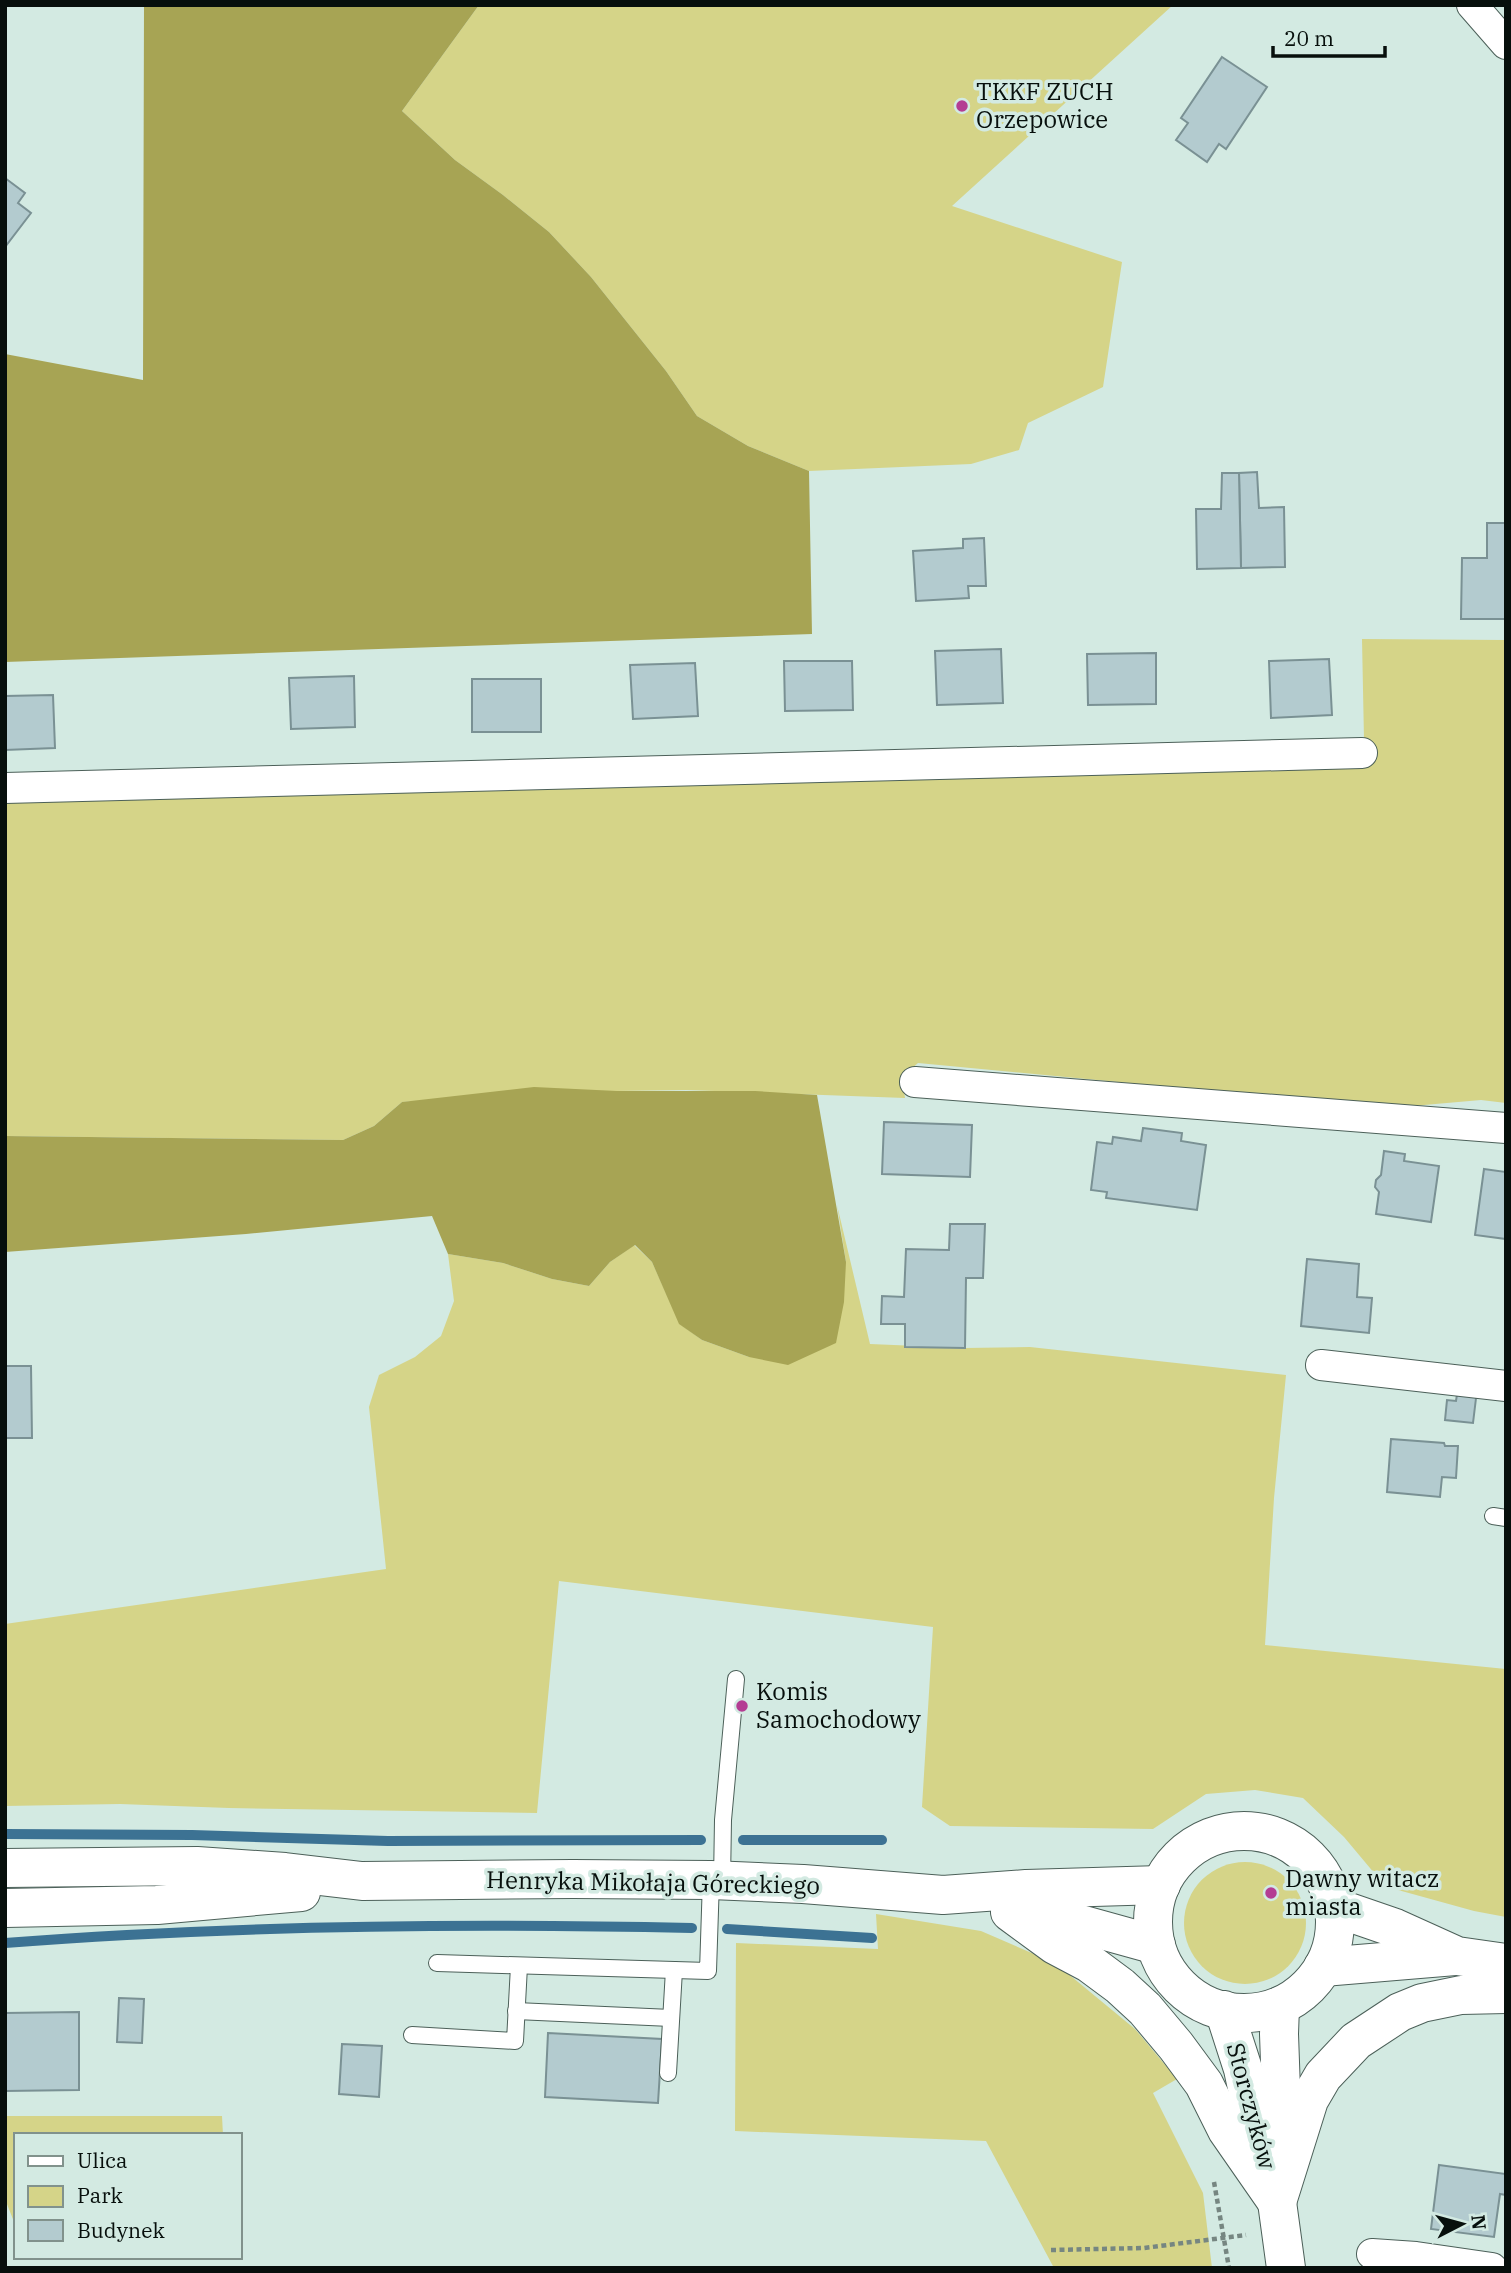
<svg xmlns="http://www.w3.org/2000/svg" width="1511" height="2273" font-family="'IBM Plex Serif',serif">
  <rect width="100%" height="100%" fill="#d3eae2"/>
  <g fill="#d5d488">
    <polygon points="479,5 1173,5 952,206 1122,262 1103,387 1028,423 1019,450 971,464 809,471 748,446 697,416 666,371 591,277 549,232 503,195 455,160 402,111"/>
    <polygon points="1362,639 1506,640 1506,1103 1481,1100 1390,1108 918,1063 902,1077 905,1098 686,1090 617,1091 402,1102 374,1126 343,1140 5,1136 5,803 566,788 1084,771 1364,740"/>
    <polygon points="837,1205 870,1344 965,1348 1030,1347 1286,1375 1274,1498 1265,1645 1506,1669 1506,1917 1474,1911 1398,1890 1375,1874 1344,1837 1303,1798 1255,1790 1206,1794 1153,1829 950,1826 922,1807 933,1627 559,1581 537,1813 229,1808 120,1804 5,1806 5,1624 386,1569 369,1407 379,1375 415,1357 441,1336 454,1301 448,1254 503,1263 552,1279 589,1286 610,1262 634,1245 652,1262 680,1324 702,1340 749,1357 846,1262"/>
    <circle cx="1245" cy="1923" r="61"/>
    <polygon points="876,1914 981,1931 1055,1963 1135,2029 1177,2079 1153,2093 1203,2193 1212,2268 1054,2268 986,2141 735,2131 736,1943 878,1949"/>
    <polygon points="5,2116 222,2116 223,2135 16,2135 16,2227 5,2199"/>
  </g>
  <g fill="#a7a454">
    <polygon points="144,5 479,5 402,111 455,160 503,195 549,232 591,277 666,371 697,416 748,446 809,471 812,634 5,662 5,354 143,380"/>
    <polygon points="534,1087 617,1091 755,1091 817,1095 846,1262 844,1302 836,1343 788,1365 749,1357 702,1340 679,1324 652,1262 635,1245 610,1262 589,1286 552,1279 503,1263 448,1254 432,1216 246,1234 5,1252 5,1136 343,1140 374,1126 402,1102"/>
  </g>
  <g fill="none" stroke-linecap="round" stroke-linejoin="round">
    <g stroke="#3c7293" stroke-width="10">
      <polyline points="5,1834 192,1835 388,1841 701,1840"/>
      <polyline points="743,1840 882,1840"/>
      <polyline points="727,1929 872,1938"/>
      <path d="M5,1943C233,1925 463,1923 692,1928"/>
    </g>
  </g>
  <g fill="#b3cbcf" stroke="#7a9194" stroke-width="2">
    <polygon points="1222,57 1267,87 1226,149 1219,144 1207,162 1176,140 1188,123 1181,118"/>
    <polygon points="5,178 25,193 18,203 31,213 5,247"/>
    <polygon points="1257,472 1259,508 1284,507 1285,567 1241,568 1239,473"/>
    <polygon points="1222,473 1239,473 1241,568 1197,569 1196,509 1221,509"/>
    <polygon points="1487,523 1506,523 1505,619 1461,619 1462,558 1487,558"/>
    <polygon points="1506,523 1506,619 1505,619"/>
    <polygon points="984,538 986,586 968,586 969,598 916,601 913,551 963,548 963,539"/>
    <polygon points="1001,649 1003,703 937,705 935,651"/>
    <polygon points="1156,653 1156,704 1088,705 1087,654"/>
    <polygon points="1329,659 1332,715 1271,718 1269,661"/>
    <polygon points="784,661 852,661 853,710 785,711"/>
    <polygon points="695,663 698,716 633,719 630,665"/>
    <polygon points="354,676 355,727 291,729 289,678"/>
    <rect x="472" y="679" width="69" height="53"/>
    <polygon points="53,695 55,748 5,750 5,696"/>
    <polygon points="884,1122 972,1125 970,1177 882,1174"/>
    <polygon points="1143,1128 1182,1133 1181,1141 1206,1145 1197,1210 1106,1198 1107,1192 1091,1190 1097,1142 1112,1144 1113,1137 1141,1141"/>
    <polygon points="1384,1151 1405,1154 1404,1161 1439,1166 1431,1222 1376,1214 1379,1192 1375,1187 1376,1180 1381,1175"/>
    <polygon points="1484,1169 1506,1172 1506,1239 1475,1235"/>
    <polygon points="950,1224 985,1224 983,1278 966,1278 965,1348 905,1347 905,1324 881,1324 882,1296 904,1297 906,1249 949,1250"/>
    <polygon points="1307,1259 1359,1264 1357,1297 1372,1298 1369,1333 1301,1326"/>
    <polygon points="5,1366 31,1366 32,1438 5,1438"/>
    <polygon points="1458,1388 1477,1390 1473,1423 1445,1420 1447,1400 1456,1401"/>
    <polygon points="1391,1439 1444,1443 1445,1446 1458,1446 1456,1478 1442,1477 1440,1497 1387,1492"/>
    <polygon points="119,1998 144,1999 142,2043 117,2042"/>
    <polygon points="79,2012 79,2090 5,2091 5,2013"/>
    <polygon points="548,2033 662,2039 658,2103 545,2097"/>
    <polygon points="342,2044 382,2046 379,2097 339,2094"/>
    <polygon points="1439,2165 1506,2174 1506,2195 1500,2194 1494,2237 1431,2229"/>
  </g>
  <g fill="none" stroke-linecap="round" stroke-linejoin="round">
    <defs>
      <g id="lane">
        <polyline points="1493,1516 1506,1518"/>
        <polyline points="722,1881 723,1820 736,1679"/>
        <polyline points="437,1963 708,1971 711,1880"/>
        <polyline points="516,2011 671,2018"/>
        <polyline points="412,2035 515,2041 519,1966"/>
        <polyline points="668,2073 674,1970"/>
      </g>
      <g id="street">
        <polyline points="1472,5 1506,44"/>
        <polyline points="5,788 1362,753"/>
        <polyline points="915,1082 1506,1128"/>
        <polyline points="1321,1365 1506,1386"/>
        <polyline points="1372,2254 1416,2257 1492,2268"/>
      </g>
      <g id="secondary">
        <circle cx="1244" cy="1922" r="91"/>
        <polyline points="5,1868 197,1866 285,1872 362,1881 573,1879 711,1880 803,1884 943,1895 1026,1889 1161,1885"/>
        <polyline points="1334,1907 1395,1928 1457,1956 1506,1963"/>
        <polyline points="5,1908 157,1905 301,1892"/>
        <polyline points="1010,1912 1055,1945 1089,1963 1120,1986 1145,2009 1176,2046 1204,2084 1227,2130 1277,2202"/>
        <polyline points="1020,1914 1073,1922 1156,1945"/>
        <polyline points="1323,1967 1455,1956"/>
        <polyline points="1224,2010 1243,2069 1249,2097 1277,2202 1286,2268"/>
        <polyline points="1279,2154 1281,2091 1279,2034 1280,2006"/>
        <polyline points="1277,2202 1309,2100 1323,2076 1356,2041 1400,2012 1422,2003 1461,1995 1506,1994"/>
      </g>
    </defs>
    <use href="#lane" stroke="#4c6059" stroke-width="18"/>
    <use href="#street" stroke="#4c6059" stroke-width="32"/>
    <use href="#secondary" stroke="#4c6059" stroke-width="40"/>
    <g stroke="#768681" stroke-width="4.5" stroke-dasharray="5 3.5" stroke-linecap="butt">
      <polyline points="1214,2182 1229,2268"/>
      <polyline points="1051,2250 1144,2248 1246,2235"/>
    </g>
    <use href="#lane" stroke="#fff" stroke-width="16"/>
    <use href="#street" stroke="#fff" stroke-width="30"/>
    <use href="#secondary" stroke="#fff" stroke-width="38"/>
  </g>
  <g fill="#b43d93" stroke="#d3eae2" stroke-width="2.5">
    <circle cx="962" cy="106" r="7"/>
    <circle cx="742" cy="1706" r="7"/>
    <circle cx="1271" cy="1893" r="7"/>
  </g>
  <g text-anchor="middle" stroke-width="7" stroke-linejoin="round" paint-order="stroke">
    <g font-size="24" fill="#070f0c" stroke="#d3eae2" text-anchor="start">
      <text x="976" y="100">TKKF ZUCH<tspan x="976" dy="28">Orzepowice</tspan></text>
      <text x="756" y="1700">Komis<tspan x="756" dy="28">Samochodowy</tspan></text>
      <text x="1285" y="1887">Dawny witacz<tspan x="1285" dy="28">miasta</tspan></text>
    </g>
    <g font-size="24" fill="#070f0c" stroke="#d3eae2">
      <text transform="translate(653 1883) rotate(1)" y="8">Henryka Mikołaja Góreckiego</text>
      <text transform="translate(1251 2106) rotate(75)" y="8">Storczyków</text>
    </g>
  </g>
  <rect width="1511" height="2273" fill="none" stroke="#070f0c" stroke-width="14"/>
  <rect x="14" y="2133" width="228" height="126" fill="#d3eae2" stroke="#81928c" stroke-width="2"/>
  <rect x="28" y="2156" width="35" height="10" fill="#ffffff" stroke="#81928c" stroke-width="2"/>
  <text x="77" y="2168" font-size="21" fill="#070f0c">Ulica</text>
  <rect x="28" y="2186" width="35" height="21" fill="#d5d488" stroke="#81928c" stroke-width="2"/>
  <text x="77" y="2203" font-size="21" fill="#070f0c">Park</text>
  <rect x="28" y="2220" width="35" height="21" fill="#b3cbcf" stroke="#81928c" stroke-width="2"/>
  <text x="77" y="2238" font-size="21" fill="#070f0c">Budynek</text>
  <g transform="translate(1462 2224) rotate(84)" stroke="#d3eae2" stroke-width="5" paint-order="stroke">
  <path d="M0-5L12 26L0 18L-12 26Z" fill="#070f0c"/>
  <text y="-10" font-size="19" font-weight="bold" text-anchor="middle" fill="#070f0c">N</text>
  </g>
  <path d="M1273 46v10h112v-10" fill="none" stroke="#070f0c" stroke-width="3.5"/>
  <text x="1284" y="46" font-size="21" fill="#070f0c" stroke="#d3eae2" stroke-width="5" paint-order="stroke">20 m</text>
</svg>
